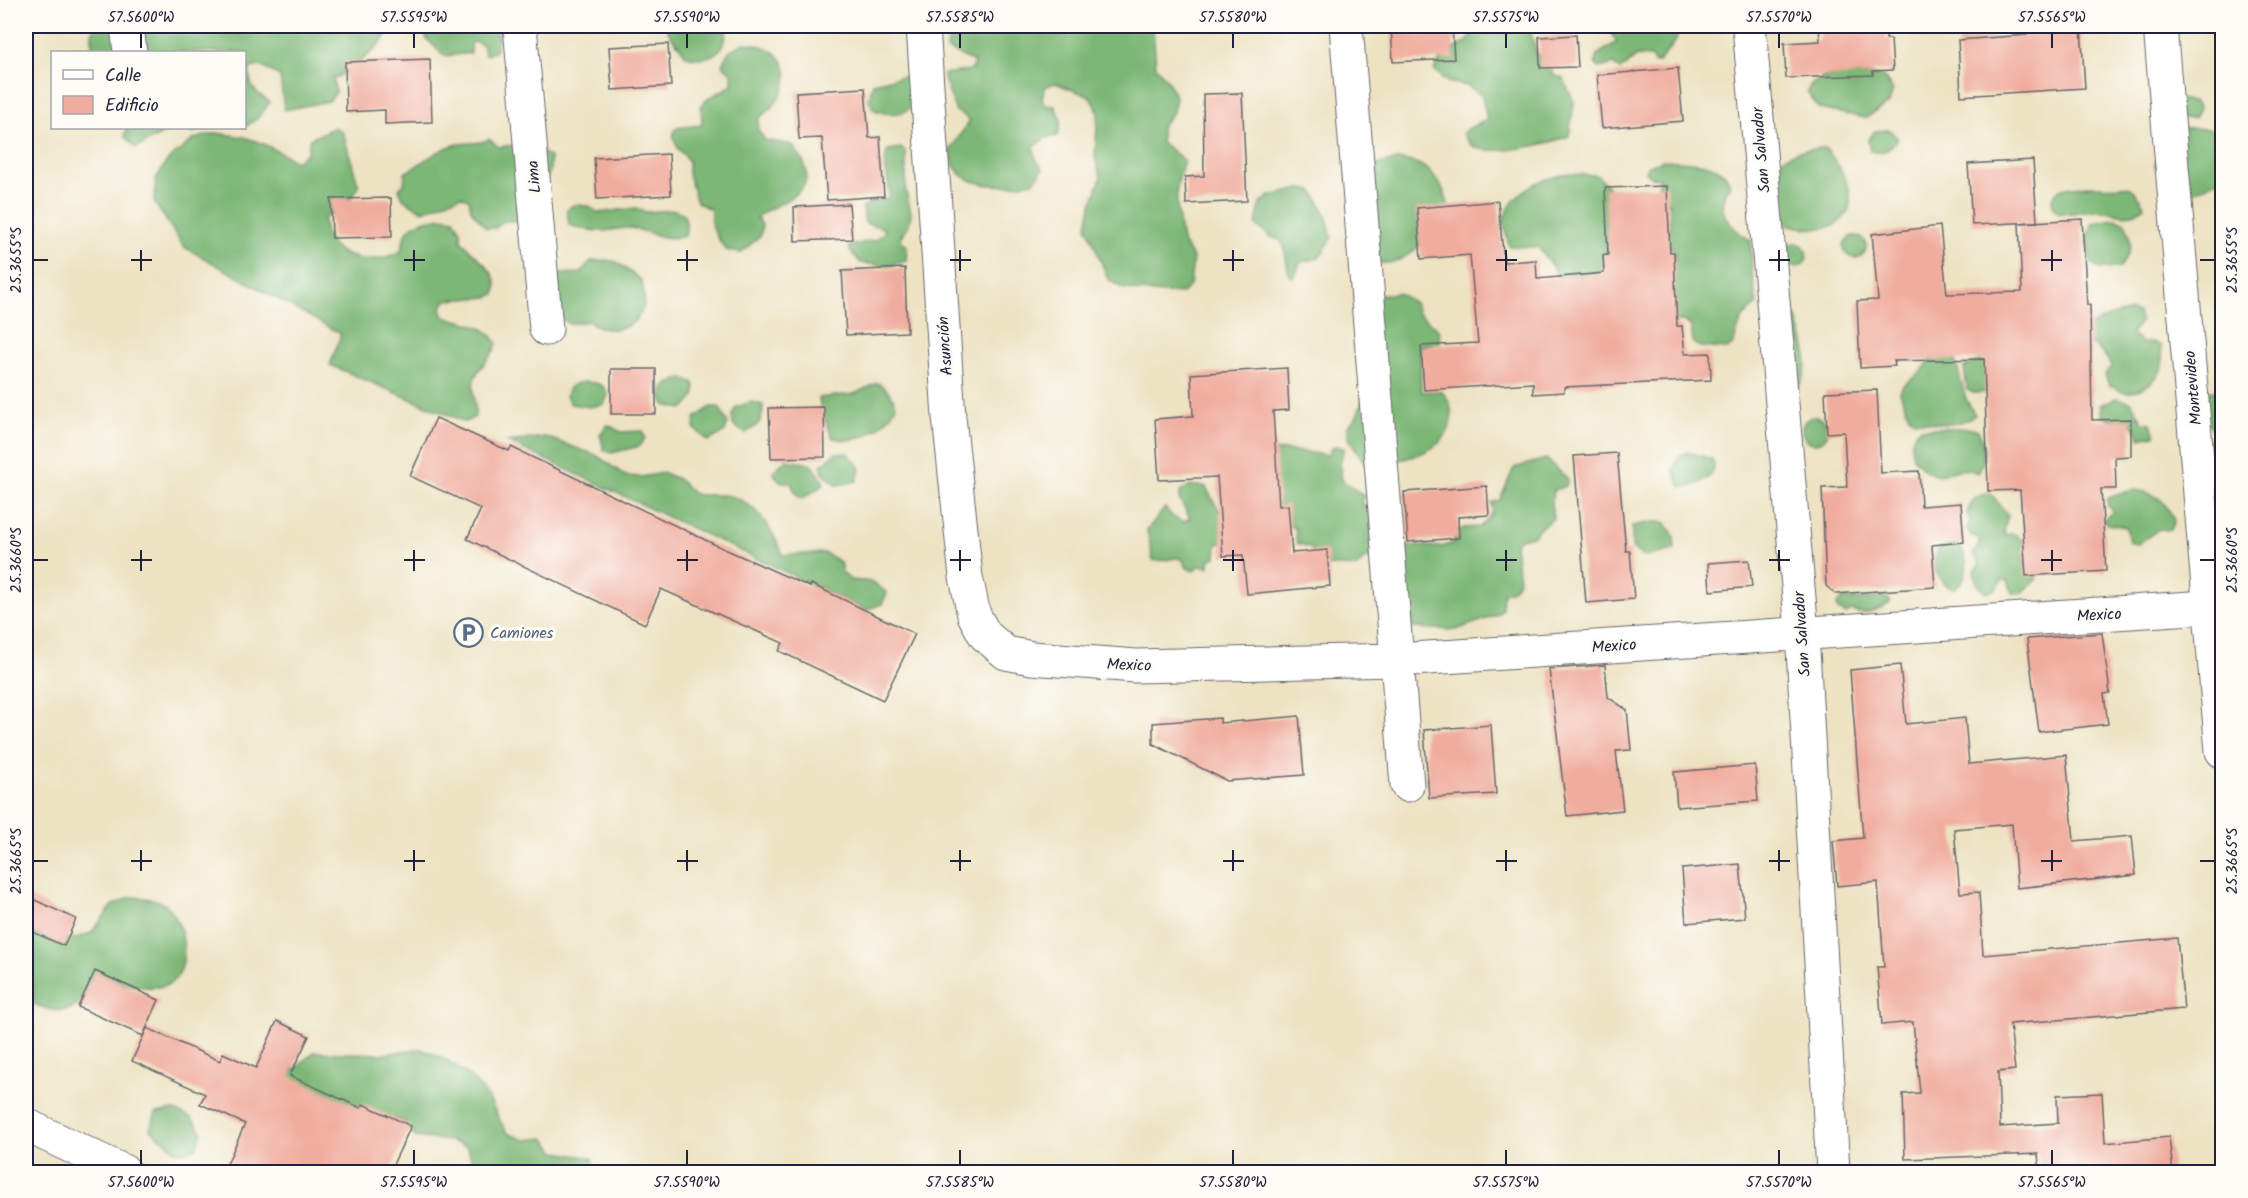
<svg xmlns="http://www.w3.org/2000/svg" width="2248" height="1198" font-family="Kalam,sans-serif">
  <rect width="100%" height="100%" fill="#fdfcf7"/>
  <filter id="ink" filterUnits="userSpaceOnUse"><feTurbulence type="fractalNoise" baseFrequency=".0167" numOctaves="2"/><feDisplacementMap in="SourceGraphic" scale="12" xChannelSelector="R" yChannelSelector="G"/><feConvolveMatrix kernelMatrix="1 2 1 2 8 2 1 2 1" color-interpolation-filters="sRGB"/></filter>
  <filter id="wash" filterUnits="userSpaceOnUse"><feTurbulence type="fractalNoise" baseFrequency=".008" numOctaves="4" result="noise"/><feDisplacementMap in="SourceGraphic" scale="24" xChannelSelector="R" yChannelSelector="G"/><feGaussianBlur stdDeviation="1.35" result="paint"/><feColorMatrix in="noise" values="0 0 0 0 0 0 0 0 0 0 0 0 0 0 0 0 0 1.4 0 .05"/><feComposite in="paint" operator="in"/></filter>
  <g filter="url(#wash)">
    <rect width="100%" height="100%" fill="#ede3c3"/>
    <g fill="#7cb776" stroke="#4f6c58" stroke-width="1.5">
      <path d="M95,26H388C388,47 348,69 333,80L336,92L329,101L284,110L280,76L260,66L250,68C248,87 255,93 270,102L258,118L245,127L244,52H92V32Z"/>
      <polygon points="428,26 494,26 498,39 495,52 485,55 483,45 474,41 471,44 471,53 444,56 426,38"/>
      <path d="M666,26H726C729,51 709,63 686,56C680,44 669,38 666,26Z"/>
      <path d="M959,26H1153L1156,67L1168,81L1176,98L1173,112L1161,127V142L1184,160L1177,186V207L1182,241L1193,258L1190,286L1181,294L1138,291L1122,288L1108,279L1087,227L1090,210L1101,177L1095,158L1098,111L1089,96L1055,83L1045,87L1042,98L1045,105L1055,106L1061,121L1058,136L1046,138L1033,147L1037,161L1043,169L1034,182C1012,186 973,190 957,170C953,165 951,158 949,152L970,120L955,110C953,97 944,87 944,74L972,70L974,62L947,49L949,32Z"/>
      <path d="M1475,26H1528C1533,34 1533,49 1538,55C1544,62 1551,64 1553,75L1563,78L1574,102L1569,136C1549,144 1488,158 1471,145C1467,142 1465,137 1463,133C1470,125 1479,126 1487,119L1482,96L1468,86L1447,82L1434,70L1443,55L1468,41Z"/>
      <path d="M1610,26H1676C1682,43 1667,48 1659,62L1654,63L1651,57L1637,56L1620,70L1613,64L1599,68L1595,63L1597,55L1617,42L1610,32Z"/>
      <path d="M744,43C797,46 798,92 759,118L758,130L765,140L792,145C830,190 785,198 756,217L762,225L761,235L741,253L726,250C717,238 709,225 711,210L697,202L688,174V160L678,149L673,136L676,128L702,125L701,107L707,99L732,85V74L722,64L729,51Z"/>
      <path d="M1873,75L1884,78L1893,90L1889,103L1866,118L1819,109L1807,92C1816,70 1853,76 1873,75Z"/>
      <path d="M904,76L911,79L915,105C903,115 888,116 873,109L869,99L873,83Z"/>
      <polygon points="2177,98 2195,103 2199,109 2194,118 2179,119"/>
      <path d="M335,127L343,133L359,187L341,210L324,217C323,260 368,267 400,252C403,246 403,243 404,238C409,220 439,215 454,219L461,231V240C473,256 502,272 495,294L489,297L446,300L441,309L444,317C465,323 485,323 497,343C492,359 483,362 476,375C469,388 477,403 475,417L465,422L330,365L341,334L184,247L154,202L156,179L167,161L194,139L217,133L244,137L264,144L296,161L307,153L310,139Z"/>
      <polygon points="2173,127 2210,129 2221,141 2222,176 2220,179 2189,194 2166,186 2155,166 2162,134"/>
      <polygon points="126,128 210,128 193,132 171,129 136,148 125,137"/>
      <path d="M1890,130L1898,139C1890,150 1883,154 1870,151L1868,140L1875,131Z"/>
      <path d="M489,139L499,147C519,143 533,145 550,157V172L523,221H503L496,228H486L471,210L469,199L461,196L423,211L404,200L399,189L404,184L405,173C420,165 434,152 451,146C464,141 477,146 489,139Z"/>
      <path d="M901,148L906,152V192L911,213L909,225L901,236L902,243L907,246L906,261L890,266L861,263L850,251L849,246L875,240L884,233V228L865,223L863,207L872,201L888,199C893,183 880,167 888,150Z"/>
      <path d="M1825,148C1877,208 1843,248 1772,219V168C1787,151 1804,149 1825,148Z"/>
      <path d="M1398,160C1427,160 1443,181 1449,208C1435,228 1409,267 1381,263C1375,262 1369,258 1363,256L1364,170L1382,163Z"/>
      <path d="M1663,160C1684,162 1726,159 1730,186C1711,209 1731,228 1751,241L1752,274L1757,304L1742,318L1733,344L1727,349L1700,347L1693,343L1691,326L1683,321H1676L1669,265L1675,259V251L1667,244L1663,232L1670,230V205L1658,189L1660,178L1651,177L1646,171L1649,165Z"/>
      <path d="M1566,174L1597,175L1610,189L1621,260L1600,270L1596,277L1560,283L1557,273L1538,247L1509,246L1503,220C1515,190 1536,180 1566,174Z"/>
      <path d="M2099,186C2123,189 2132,178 2144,206C2133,221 2115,212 2101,210C2088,208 2075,216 2058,213C2035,184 2084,186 2099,186Z"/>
      <path d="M1301,189L1312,190C1322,204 1329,221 1332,238L1319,258L1300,262L1295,277L1289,276L1284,246L1280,240L1271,237L1256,225L1260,204L1270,196Z"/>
      <path d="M573,205L589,206L598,213L636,208L645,212L674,210L683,213C687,221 687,227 685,236C663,242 650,231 630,228C620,227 611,231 602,231C591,231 579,228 569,225L567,210Z"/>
      <path d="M2114,219L2125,222C2133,241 2133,252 2119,268L2099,269L2090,262L2088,236L2093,223Z"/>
      <circle cx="1855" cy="247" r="11"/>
      <circle cx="1795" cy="255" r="12"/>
      <path d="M607,260L617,262L641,280C643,287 645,296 644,303C640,331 607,336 589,321L569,324L560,317L556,274L581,273L591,261Z"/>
      <path d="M1398,293L1415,303L1418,313L1439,330L1440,342L1420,346L1421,386L1422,392L1441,391C1459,408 1453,437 1430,449C1412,459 1387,463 1367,467L1348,437V426L1357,416L1361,405L1379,295Z"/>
      <path d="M2130,311L2138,313L2141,321L2131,333L2142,343L2152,342L2161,346C2161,353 2164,363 2161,370C2157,381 2138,393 2126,392C2121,392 2114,387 2109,385L2105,375L2111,368C2108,355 2099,350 2089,342V327L2108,317Z"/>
      <path d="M1796,315C1804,341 1815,367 1796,390L1791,320Z"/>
      <path d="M1935,356L1954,357L1966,399L1975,415C1954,429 1937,423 1914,420L1908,414L1900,392L1903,385L1917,376Z"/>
      <polygon points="1979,361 1989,362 1994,392 1974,393 1967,390 1964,367"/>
      <path d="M683,378L694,383C698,395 692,402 682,409L665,405L662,397L664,386Z"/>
      <path d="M584,382L596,383L604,387L608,395L604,404L590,407L571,404L566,396C568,385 574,384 584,382Z"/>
      <path d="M877,383C888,388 892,395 896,406C885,429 858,445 833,438C829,432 819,403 819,398L854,394Z"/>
      <polygon points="2222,390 2222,454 2212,453 2208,440 2215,437 2217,430 2210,426 2198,393"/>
      <polygon points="2116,398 2131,402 2143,422 2151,423 2155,435 2140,438 2132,423 2115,421 2102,415 2100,405"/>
      <path d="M751,402L763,405C763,421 759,426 745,433L733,425L732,415L736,407Z"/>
      <polygon points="711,407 719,407 728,423 725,432 708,441 694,428 695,418"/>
      <circle cx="1815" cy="430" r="13"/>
      <polygon points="608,425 621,432 643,431 645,438 640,446 612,453 604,450 600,434"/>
      <path d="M1920,428H1972L1978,430C1985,446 1986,458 1978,473C1948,460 1943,490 1919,464C1915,460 1913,458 1912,453C1910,442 1912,436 1920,428Z"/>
      <path d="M545,437L596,455L626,476L641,477L664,473L678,479L694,494C704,496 713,494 723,495C753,497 773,530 783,555L825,553L840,562L842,572L850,580L873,582L887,593L882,604L866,610L508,442Z"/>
      <polygon points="1336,446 1344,448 1340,464 1342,480 1365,497 1361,500 1362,504 1372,509 1375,556 1363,560 1357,567 1322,565 1311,548 1297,543 1295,528 1284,523 1265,478 1273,452 1285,450 1328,455 1331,448"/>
      <path d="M1687,452L1712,459C1721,476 1695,488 1681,487L1673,470L1679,457Z"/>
      <polygon points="836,453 847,453 860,467 857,481 837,485 823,472 821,465"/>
      <polygon points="1546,459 1568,479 1566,486 1554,490 1551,504 1553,519 1538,529 1535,535 1520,539 1515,544 1519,581 1512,590 1503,593 1502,610 1494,616 1456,630 1414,628 1403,624 1401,545 1441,547 1454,543 1454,533 1464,528 1480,527 1493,512 1491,503 1500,500 1514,468"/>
      <polygon points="786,460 811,464 823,480 823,485 802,499 796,494 791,483 780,481 772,472"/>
      <path d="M1192,486H1205L1223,517L1226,542L1217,544L1216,557L1209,560V567L1199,566L1194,571L1187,568L1182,559C1171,556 1164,563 1153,560L1147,530L1165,508L1173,517L1183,522L1190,518L1179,499L1181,490Z"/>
      <path d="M2133,490C2154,492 2165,499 2174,520L2170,530L2159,529L2138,544L2129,542L2126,527L2107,524L2105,518L2113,512L2108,507L2107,498Z"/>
      <path d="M1990,493L2008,515L2004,531L2006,535L2012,533L2018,536L2028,551L2023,557V562L2036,571V580L2021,594L2012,593L2008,580L2003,579L1996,589L1989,592C1979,590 1975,580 1974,571L1979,566V561L1973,554L1979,545V537L1970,535L1967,528L1970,522L1967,514C1971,499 1976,495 1990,493Z"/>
      <polygon points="1652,522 1665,522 1674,536 1675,550 1644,557 1632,548 1632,526"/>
      <path d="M1952,545H1959C1969,560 1970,577 1954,589C1937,584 1930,563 1939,548Z"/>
      <path d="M1882,596L1890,600V603C1877,611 1865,617 1851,611L1846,614L1837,609V604L1842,599H1871Z"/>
      <path d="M131,897C143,898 157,898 167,906C186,923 194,979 163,986C146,990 128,984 112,981C81,1002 72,1021 34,1004L33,986L26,985V932L54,939H74L91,933L113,905Z"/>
      <path d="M420,1049C446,1056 474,1076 489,1099C495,1110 500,1122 507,1133L525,1140L544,1138L556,1152L592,1158L594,1172H476L467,1147L451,1141L415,1137L406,1122L387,1116L264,1106L285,1077L314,1052L384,1054Z"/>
      <polygon points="174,1110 192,1118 202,1132 196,1149 178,1152 150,1129 156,1113"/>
    </g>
    <g id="blocks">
      <g fill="#f0ad9f">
        <polygon points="1391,26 1452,26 1454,59 1393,62"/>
        <polygon points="1819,26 1886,26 1886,39 1891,39 1893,70 1873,71 1873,75 1786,78 1784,43 1820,41"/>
        <polygon points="2026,26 2081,26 2085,88 1961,96 1958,40 2027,35"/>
        <polygon points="1576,35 1578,67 1540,68 1539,37"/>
        <polygon points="668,44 671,86 612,90 609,47"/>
        <polygon points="430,59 432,122 385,124 385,110 346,112 345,62"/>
        <polygon points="1678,68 1683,121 1602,128 1597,75"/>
        <polygon points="865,88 869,138 880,137 884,196 827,200 822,138 799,139 796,92"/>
        <polygon points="1242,93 1247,201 1186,204 1185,177 1204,176 1203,94"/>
        <polygon points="669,154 671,195 597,199 594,158"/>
        <polygon points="2033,160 2037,222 1972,225 1968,164"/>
        <polygon points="1667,186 1670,252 1674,252 1677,326 1682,326 1685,354 1710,353 1711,380 1564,387 1564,392 1533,394 1533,383 1424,390 1421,346 1478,343 1470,255 1421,259 1417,208 1498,201 1504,262 1536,260 1537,279 1604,273 1603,255 1608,255 1605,188"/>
        <polygon points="391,198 392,237 332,238 331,199"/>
        <polygon points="849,204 852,239 795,241 794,207"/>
        <polygon points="2082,219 2087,305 2090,305 2092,420 2131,419 2131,456 2115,457 2116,489 2101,489 2106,571 2026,576 2020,490 1988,491 1984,359 1894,361 1895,366 1860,368 1857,301 1878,300 1872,234 1940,226 1947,294 2022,292 2019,223"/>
        <polygon points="905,268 907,332 846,335 842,271"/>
        <polygon points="1287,368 1289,410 1273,411 1279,506 1288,505 1292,553 1327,550 1330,586 1247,594 1243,555 1223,556 1217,477 1159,480 1155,419 1193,416 1191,374"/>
        <rect x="611" y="369" width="45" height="45"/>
        <polygon points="1877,390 1881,473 1919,471 1921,506 1961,503 1964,542 1932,545 1935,587 1836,594 1826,586 1822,488 1847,487 1844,432 1827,433 1825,392"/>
        <polygon points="824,407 825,457 771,458 769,408"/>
        <polygon points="436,418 509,451 511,447 720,547 810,587 811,584 915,634 883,700 779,651 783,643 661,589 645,624 467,539 481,509 410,476"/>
        <polygon points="1617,453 1626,551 1630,551 1634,599 1586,603 1574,456"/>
        <polygon points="1487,486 1489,515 1458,517 1459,538 1408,542 1404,492"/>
        <polygon points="1749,560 1752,587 1710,591 1708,563"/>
        <polygon points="2102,633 2110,693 2104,694 2108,724 2039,732 2027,639"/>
        <polygon points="1605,665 1608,697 1627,710 1631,750 1616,751 1623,810 1567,816 1549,669"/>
        <polygon points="1900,665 1906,724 1965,718 1969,764 2066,755 2074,841 2132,836 2136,875 2017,888 2012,824 1954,829 1960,893 1979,892 1983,955 2177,938 2184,1009 2010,1024 2015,1070 1998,1072 2000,1127 2058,1123 2057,1095 2102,1093 2105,1143 2169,1137 2173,1173 2040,1173 2038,1154 1905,1159 1903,1094 1920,1093 1913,1022 1882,1025 1877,967 1884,967 1878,882 1837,886 1833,841 1863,838 1850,670"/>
        <polygon points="1299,716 1304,775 1227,781 1153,744 1153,723 1220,718 1220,723"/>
        <polygon points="1491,725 1496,794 1429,798 1424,730"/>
        <polygon points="1755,765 1758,801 1677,807 1674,772"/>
        <polygon points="1740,864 1745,918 1686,923 1682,869"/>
        <polygon points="26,896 76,919 64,946 26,929"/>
        <polygon points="95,971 159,1000 143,1036 78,1007"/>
        <polygon points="277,1021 309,1036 290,1076 361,1108 363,1104 411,1126 389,1173 223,1173 245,1124 200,1104 205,1094 132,1061 147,1028 220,1061 223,1053 256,1068"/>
      </g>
    </g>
  </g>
  <g filter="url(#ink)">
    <use href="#blocks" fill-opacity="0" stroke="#69666b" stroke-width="1.5"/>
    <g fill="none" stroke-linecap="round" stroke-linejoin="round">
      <defs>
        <g id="minor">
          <polyline points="127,26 130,52"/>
          <polyline points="520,26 546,329"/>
          <polyline points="923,26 949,417 966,577 974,615 985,635 1006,653 1032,658 1136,666 1397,660 2222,606"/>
          <polyline points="1346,26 1407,785"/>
          <polyline points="1749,26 1802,632 1833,1172"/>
          <polyline points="2160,26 2222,751"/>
          <polyline points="26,1125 125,1172"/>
        </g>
      </defs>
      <use href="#minor" stroke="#69666b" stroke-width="35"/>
      <use href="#minor" stroke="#fff" stroke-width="33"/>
    </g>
  </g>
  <path fill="none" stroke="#22223b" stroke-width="2" d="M141,33V48M414,33V48M687,33V48M960,33V48M1233,33V48M1506,33V48M1779,33V48M2052,33V48M141,250V271M414,250V271M687,250V271M960,250V271M1233,250V271M1506,250V271M1779,250V271M2052,250V271M33,260H48M131,260H152M404,260H425M677,260H698M950,260H971M1223,260H1244M1496,260H1517M1769,260H1790M2041,260H2062M2200,260H2215M141,550V571M414,550V571M687,550V571M960,550V571M1233,550V571M1506,550V571M1779,550V571M2052,550V571M33,560H48M131,560H152M404,560H425M677,560H698M950,560H971M1223,560H1244M1496,560H1517M1769,560H1790M2041,560H2062M2200,560H2215M141,850V871M414,850V871M687,850V871M960,850V871M1233,850V871M1506,850V871M1779,850V871M2052,850V871M33,861H48M131,861H152M404,861H425M677,861H698M950,861H971M1223,861H1244M1496,861H1517M1769,861H1790M2041,861H2062M2200,861H2215M141,1150V1165M414,1150V1165M687,1150V1165M960,1150V1165M1233,1150V1165M1506,1150V1165M1779,1150V1165M2052,1150V1165"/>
  <defs>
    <symbol id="parking-ring" viewBox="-11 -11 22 22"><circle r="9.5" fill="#fdfcf7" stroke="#5c6f8a" stroke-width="1.5"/><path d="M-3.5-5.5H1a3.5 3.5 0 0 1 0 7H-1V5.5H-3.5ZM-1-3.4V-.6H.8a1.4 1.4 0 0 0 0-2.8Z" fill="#5c6f8a"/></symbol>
  </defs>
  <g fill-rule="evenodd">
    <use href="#parking-ring" x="452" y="616" width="33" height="33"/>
  </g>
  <g text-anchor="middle" stroke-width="6" stroke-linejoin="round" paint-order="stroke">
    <g font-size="16" fill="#22223b" stroke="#fdfcf7">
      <text transform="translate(1760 150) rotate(-95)" y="6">San Salvador</text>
      <text transform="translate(533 177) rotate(-95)" y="6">Lima</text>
      <text transform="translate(944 346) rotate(-94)" y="6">Asunción</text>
      <text transform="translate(2192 388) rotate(-95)" y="6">Montevideo</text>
      <text transform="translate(2099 614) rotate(-3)" y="6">Mexico</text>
      <text transform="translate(1801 634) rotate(-94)" y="6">San Salvador</text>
      <text transform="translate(1614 645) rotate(-4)" y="6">Mexico</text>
      <text transform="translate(1129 664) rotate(2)" y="6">Mexico</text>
    </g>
    <g font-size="16" fill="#4e5e75" stroke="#fdfcf7" text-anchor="start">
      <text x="490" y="638">Camiones</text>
    </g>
  </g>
  <rect width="2248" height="1198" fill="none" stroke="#fdfcf7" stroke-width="66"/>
  <rect x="51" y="51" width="195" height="78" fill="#fdfcf7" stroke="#a5a5ac" stroke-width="1.5"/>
  <rect x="63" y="70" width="30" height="9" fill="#ffffff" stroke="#a5a5ac" stroke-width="1.5"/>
  <text x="105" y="81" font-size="18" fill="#22223b">Calle</text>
  <rect x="63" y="96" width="30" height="18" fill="#f0ad9f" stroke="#a5a5ac" stroke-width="1.5"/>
  <text x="105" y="111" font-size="18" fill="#22223b">Edificio</text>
  <rect x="33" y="33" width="2182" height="1132" fill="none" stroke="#22223b" stroke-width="2"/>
  <g font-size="15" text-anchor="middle" fill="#22223b">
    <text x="141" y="22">57.5600°W</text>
    <text x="414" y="22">57.5595°W</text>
    <text x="687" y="22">57.5590°W</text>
    <text x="960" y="22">57.5585°W</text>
    <text x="1233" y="22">57.5580°W</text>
    <text x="1506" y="22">57.5575°W</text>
    <text x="1779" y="22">57.5570°W</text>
    <text x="2052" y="22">57.5565°W</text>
    <text transform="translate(16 260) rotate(-90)" y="5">25.3655°S</text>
    <text transform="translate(2232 260) rotate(-90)" y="5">25.3655°S</text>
    <text transform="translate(16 560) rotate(-90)" y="5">25.3660°S</text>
    <text transform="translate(2232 560) rotate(-90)" y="5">25.3660°S</text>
    <text transform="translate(16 861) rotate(-90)" y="5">25.3665°S</text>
    <text transform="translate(2232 861) rotate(-90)" y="5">25.3665°S</text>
    <text x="141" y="1187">57.5600°W</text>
    <text x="414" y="1187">57.5595°W</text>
    <text x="687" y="1187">57.5590°W</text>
    <text x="960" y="1187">57.5585°W</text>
    <text x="1233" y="1187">57.5580°W</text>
    <text x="1506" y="1187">57.5575°W</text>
    <text x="1779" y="1187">57.5570°W</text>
    <text x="2052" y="1187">57.5565°W</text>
  </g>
</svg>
